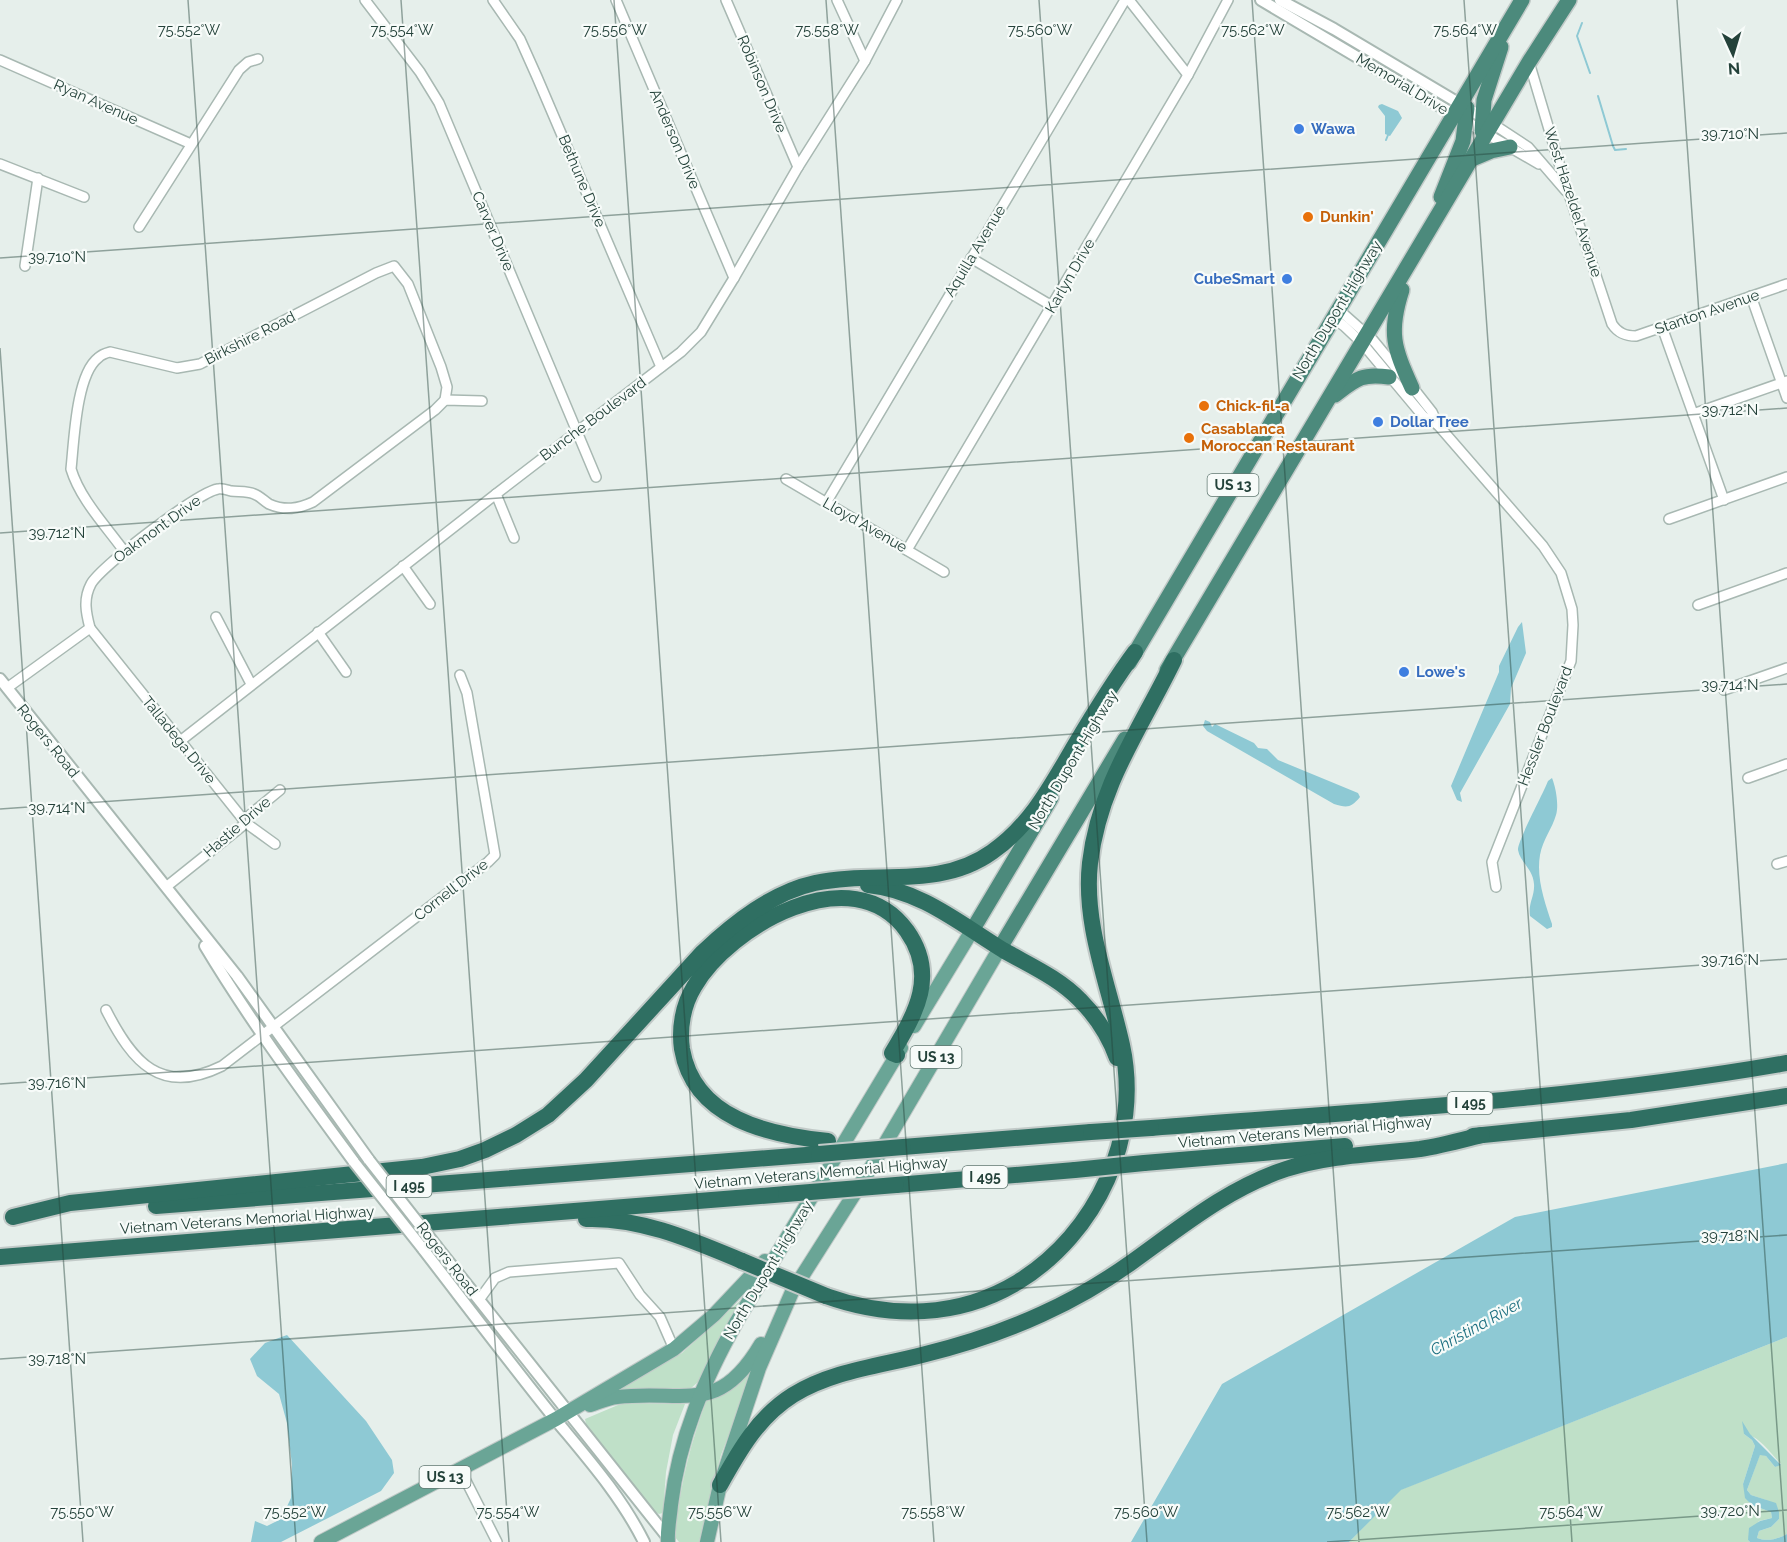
<svg xmlns="http://www.w3.org/2000/svg" width="1787" height="1542" font-family="Raleway,sans-serif">
  <rect width="100%" height="100%" fill="#e6efeb"/>
  <g fill="#bfe0c8">
    <polygon points="743,1298 711,1354 698,1382 690,1389 622,1392 621,1388 682,1353"/>
    <path d="M1787,1337V1534C1778,1539 1767,1542 1757,1538L1759,1531L1771,1527L1779,1519L1766,1500L1751,1495L1747,1490L1760,1454L1766,1456L1775,1467L1781,1464C1771,1454 1759,1435 1744,1434L1752,1440L1755,1446L1743,1484L1752,1505L1771,1512L1772,1518L1759,1521L1748,1540L1750,1542H1349L1400,1490Z"/>
    <path d="M749,1373L752,1376L721,1455L699,1542H679L675,1537C679,1489 690,1444 707,1399C724,1394 737,1385 749,1373Z"/>
    <polygon points="627,1403 685,1404 673,1435 666,1472 663,1513 659,1514 653,1510 586,1424 585,1419 618,1405"/>
  </g>
  <g fill="#8ec9d4">
    <polygon points="1382,104 1398,111 1402,118 1390,136 1385,134 1385,116 1378,107 1379,105"/>
    <polygon points="1522,622 1526,653 1511,688 1510,704 1460,793 1462,802 1457,800 1451,786 1499,672 1499,666 1518,627"/>
    <path d="M1205,720L1210,722L1212,727L1215,724L1254,743L1258,748L1267,749L1278,760L1358,793L1360,797C1351,808 1347,808 1334,804L1207,731L1203,726Z"/>
    <path d="M1552,778C1556,788 1559,805 1556,815C1552,829 1543,839 1540,855C1536,878 1545,903 1552,924V927L1547,929L1530,916C1528,903 1535,896 1534,884C1533,869 1520,862 1518,850C1517,842 1543,794 1548,781Z"/>
    <polygon points="1787,1163 1787,1337 1401,1490 1349,1542 1131,1542 1222,1384 1515,1217"/>
    <polygon points="287,1335 366,1421 392,1460 394,1473 381,1491 281,1542 251,1542 255,1521 267,1526 281,1519 291,1498 292,1465 287,1423 279,1394 257,1376 250,1359 265,1343"/>
    <path d="M1742,1421L1750,1434L1781,1465L1775,1467L1766,1456L1760,1455L1747,1490L1751,1495L1776,1503L1779,1512V1519L1771,1527L1759,1531L1757,1538C1767,1542 1778,1539 1787,1534V1542H1750L1748,1540L1749,1528L1760,1521L1772,1518L1771,1512L1752,1505L1745,1498L1743,1484L1755,1446L1752,1440L1744,1434Z"/>
  </g>
  <g fill="none" stroke-linecap="round" stroke-linejoin="round">
    <g stroke="#8ec9d4" stroke-width="2">
      <polyline points="1582,23 1577,36 1590,73"/>
      <polyline points="1598,96 1613,146 1615,150 1626,149"/>
      <polyline points="1386,140 1388,135"/>
    </g>
    <defs>
      <g id="minor">
        <polyline points="365,0 420,72 439,103 596,477"/>
        <polyline points="493,0 520,39 537,77 661,367"/>
        <polyline points="616,0 734,278"/>
        <polyline points="726,0 798,167"/>
        <polyline points="837,0 865,61"/>
        <polyline points="1129,0 1188,75"/>
        <polyline points="0,60 191,144"/>
        <path d="M1529,62L1562,173L1612,324C1618,333 1625,336 1636,336L1787,284"/>
        <polyline points="1493,124 1528,147 1566,191"/>
        <polyline points="1487,134 1539,164"/>
        <polyline points="0,164 84,197"/>
        <polyline points="139,227 239,70 248,62 258,59"/>
        <polyline points="971,258 1052,306"/>
        <polyline points="25,266 38,178"/>
        <polyline points="1751,296 1787,398"/>
        <polyline points="1338,309 1373,340 1401,374"/>
        <polyline points="1333,318 1344,326 1362,343 1423,416 1438,425"/>
        <polyline points="1662,327 1724,500"/>
        <polyline points="1410,384 1432,412 1438,425 1543,546 1561,573 1572,609 1573,625 1571,661 1492,862 1496,887"/>
        <polyline points="1693,414 1787,381"/>
        <polyline points="786,479 944,572"/>
        <polyline points="496,494 514,538"/>
        <polyline points="826,503 1125,0"/>
        <polyline points="1669,519 1787,477"/>
        <polyline points="907,550 1188,75 1228,0"/>
        <path d="M124,551C106,526 80,499 71,469C74,442 76,375 98,358C101,355 106,353 110,352L177,368L200,364L376,273L394,266L408,284L441,367L447,387L445,400"/>
        <polyline points="403,566 430,604"/>
        <polyline points="1698,605 1787,573"/>
        <polyline points="216,617 251,684"/>
        <polyline points="90,628 246,823 275,844"/>
        <polyline points="318,632 346,672"/>
        <path d="M7,688L90,628C86,613 83,599 91,584C101,566 198,492 218,489C222,488 227,490 231,491C238,492 248,491 254,494C260,496 264,501 269,504C285,511 298,509 313,502L435,410L445,400L482,401"/>
        <polyline points="1724,690 1787,668"/>
        <polyline points="179,742 496,494 681,352 701,332 734,278 798,167 865,61 897,0"/>
        <polyline points="1748,778 1787,764"/>
        <polyline points="1777,864 1787,861"/>
        <polyline points="166,887 246,823 251,814 280,790"/>
        <path d="M106,1010C133,1063 161,1096 222,1066L488,862L495,855L467,693L460,675"/>
        <polyline points="479,1300 495,1278 509,1272 619,1263 640,1295 660,1317 674,1349"/>
        <polyline points="460,1469 497,1542"/>
      </g>
      <g id="tertiary">
        <polyline points="1261,0 1487,134"/>
        <polyline points="1280,0 1334,29 1487,120"/>
        <polyline points="0,679 237,976 369,1160"/>
        <path d="M205,946C250,1021 302,1091 354,1162"/>
        <polyline points="437,1247 669,1539"/>
        <path d="M423,1249C467,1306 510,1363 555,1419C588,1459 621,1496 644,1542"/>
      </g>
      <g id="primary">
        <polyline points="914,1026 973,929"/>
        <path d="M590,1405C599,1402 608,1398 617,1397C685,1389 718,1417 761,1344"/>
        <polyline points="321,1542 556,1419 674,1349 714,1315 765,1261"/>
        <path d="M668,1542C667,1530 670,1517 671,1505C679,1438 704,1380 737,1321L901,1048"/>
        <polyline points="707,1542 720,1485 759,1368 792,1292 872,1166 1000,948"/>
      </g>
      <g id="trunk">
        <polyline points="1482,131 1484,100 1501,47"/>
        <polyline points="1472,159 1491,151 1510,147"/>
        <polyline points="1441,197 1463,141 1467,108"/>
        <path d="M1402,290C1388,333 1394,348 1412,388"/>
        <path d="M1335,395C1356,379 1362,373 1389,377"/>
        <polyline points="1129,663 1522,0"/>
        <polyline points="1167,670 1529,62 1569,0"/>
        <polyline points="973,929 1051,798"/>
        <polyline points="1000,948 1125,739"/>
      </g>
      <g id="motorway">
        <path d="M868,885C920,890 959,923 1003,950C1029,965 1059,978 1080,1000C1096,1016 1109,1036 1117,1058"/>
        <path d="M1151,1128C1363,1111 1577,1100 1787,1063"/>
        <polyline points="1473,1136 1631,1120 1787,1096"/>
        <path d="M828,1141C769,1135 694,1119 682,1049C679,1028 683,1005 694,987C729,926 853,855 907,931C938,975 916,1013 892,1053L897,1055"/>
        <polyline points="903,1147 1091,1132"/>
        <polyline points="1144,1163 1345,1146"/>
        <polyline points="896,1185 1075,1170"/>
        <polyline points="156,1206 819,1154"/>
        <path d="M13,1217L70,1203L422,1167L460,1159L485,1150L516,1135L548,1115L586,1080L703,952C734,923 773,892 815,883C875,870 939,890 992,852C1031,825 1052,784 1075,745C1094,713 1113,682 1135,652"/>
        <path d="M586,1219C640,1217 694,1241 742,1261"/>
        <polyline points="0,1257 786,1194"/>
        <path d="M826,1296C890,1319 959,1318 1018,1282C1097,1233 1142,1137 1122,1045C1109,986 1083,924 1090,863C1099,785 1141,728 1174,660"/>
        <path d="M720,1485C739,1451 758,1417 793,1395C832,1371 879,1366 922,1355C963,1345 1003,1332 1042,1314C1073,1300 1104,1282 1132,1262C1181,1227 1228,1188 1286,1169C1329,1155 1376,1154 1420,1149C1441,1146 1462,1140 1482,1135"/>
      </g>
    </defs>
    <use href="#minor" stroke="#a8b8b2" stroke-width="12"/>
    <use href="#tertiary" stroke="#a8b8b2" stroke-width="14"/>
    <use href="#primary" stroke="#c2cac8" stroke-width="16"/>
    <use href="#trunk" stroke="#c2cac8" stroke-width="18"/>
    <use href="#motorway" stroke="#c2cac8" stroke-width="20"/>
    <use href="#minor" stroke="#fff" stroke-width="9"/>
    <use href="#tertiary" stroke="#fff" stroke-width="10"/>
    <use href="#primary" stroke="#6aa596" stroke-width="14"/>
    <use href="#trunk" stroke="#4c8a7c" stroke-width="15"/>
    <use href="#motorway" stroke="#2f6f62" stroke-width="16"/>
    <defs>
      <g id="tertiary-bridge">
        <polyline points="369,1160 437,1247"/>
        <polyline points="354,1162 423,1249"/>
      </g>
      <g id="motorway-bridge">
        <polyline points="1091,1132 1151,1128"/>
        <polyline points="819,1154 903,1147"/>
        <polyline points="1075,1170 1144,1163"/>
        <polyline points="786,1194 896,1185"/>
        <polyline points="742,1261 826,1296"/>
      </g>
    </defs>
    <use href="#tertiary-bridge" stroke="#a8b8b2" stroke-width="14" stroke-linecap="butt"/>
    <use href="#motorway-bridge" stroke="#c2cac8" stroke-width="20" stroke-linecap="butt"/>
    <use href="#tertiary-bridge" stroke="#fff" stroke-width="10"/>
    <use href="#motorway-bridge" stroke="#2f6f62" stroke-width="16"/>
  </g>
  <path fill="none" stroke="#24423a" stroke-width="1.5" stroke-opacity="0.45" d="M188,0L296,1542M401,0L509,1542M614,0L721,1542M826,0L934,1542M1039,0L1147,1542M1252,0L1359,1542M1464,0L1572,1542M1677,0L1785,1542M0,258L1787,133M0,348L83,1542M0,533L1787,408M0,809L1787,684M0,1084L1787,959M0,1359L1787,1235M1327,1542L1787,1510"/>
  <g fill="#3f7fe0" stroke="#f7fbf9" stroke-width="2">
    <circle cx="1299" cy="129" r="6"/>
    <circle cx="1287" cy="279" r="6"/>
    <circle cx="1378" cy="422" r="6"/>
    <circle cx="1404" cy="672" r="6"/>
  </g>
  <g fill="#e8710a" stroke="#f7fbf9" stroke-width="2">
    <circle cx="1308" cy="217" r="6"/>
    <circle cx="1204" cy="406" r="6"/>
    <circle cx="1189" cy="438" r="6"/>
  </g>
  <g text-anchor="middle" stroke-width="4.5" stroke-linejoin="round" paint-order="stroke">
    <g fill="#f7fbf9" stroke="#637a73" stroke-width="1.5">
      <rect x="1207.5" y="474" width="51" height="22" rx="4.5"/>
      <rect x="910.5" y="1046" width="51" height="22" rx="4.5"/>
      <rect x="1447.5" y="1092" width="45" height="22" rx="4.5"/>
      <rect x="962.5" y="1166" width="45" height="22" rx="4.5"/>
      <rect x="386.5" y="1175" width="45" height="22" rx="4.5"/>
      <rect x="419.5" y="1466" width="51" height="22" rx="4.5"/>
    </g>
    <g font-size="14" font-weight="bold" fill="#24423a">
      <text x="1233" y="490">US 13</text>
      <text x="936" y="1062">US 13</text>
      <text x="1470" y="1108">I 495</text>
      <text x="985" y="1182">I 495</text>
      <text x="409" y="1191">I 495</text>
      <text x="445" y="1482">US 13</text>
    </g>
    <g font-size="15" fill="#24423a" stroke="#f7fbf9">
      <text transform="translate(762 84) rotate(67)" y="5">Robinson Drive</text>
      <text transform="translate(1402 84) rotate(31)" y="5">Memorial Drive</text>
      <text transform="translate(96 102) rotate(24)" y="5">Ryan Avenue</text>
      <text transform="translate(675 139) rotate(67)" y="5">Anderson Drive</text>
      <text transform="translate(582 181) rotate(67)" y="5">Bethune Drive</text>
      <text transform="translate(1573 202) rotate(72)" y="5">West Hazeldel Avenue</text>
      <text transform="translate(493 231) rotate(67)" y="5">Carver Drive</text>
      <text transform="translate(975 251) rotate(-59)" y="5">Aquilla Avenue</text>
      <text transform="translate(1070 276) rotate(-60)" y="5">Karlyn Drive</text>
      <text transform="translate(1337 310) rotate(-59)" y="5">North Dupont Highway</text>
      <text transform="translate(1707 312) rotate(-19)" y="5">Stanton Avenue</text>
      <text transform="translate(250 338) rotate(-27)" y="5">Birkshire Road</text>
      <text transform="translate(593 419) rotate(-37)" y="5">Bunche Boulevard</text>
      <text transform="translate(865 525) rotate(30)" y="5">Lloyd Avenue</text>
      <text transform="translate(157 529) rotate(-36)" y="5">Oakmont Drive</text>
      <text transform="translate(1545 726) rotate(-69)" y="5">Hessler Boulevard</text>
      <text transform="translate(179 740) rotate(51)" y="5">Talladega Drive</text>
      <text transform="translate(48 741) rotate(51)" y="5">Rogers Road</text>
      <text transform="translate(1073 760) rotate(-59)" y="5">North Dupont Highway</text>
      <text transform="translate(237 827) rotate(-41)" y="5">Hastie Drive</text>
      <text transform="translate(451 890) rotate(-38)" y="5">Cornell Drive</text>
      <text transform="translate(1305 1132) rotate(-5)" y="5">Vietnam Veterans Memorial Highway</text>
      <text transform="translate(821 1173) rotate(-5)" y="5">Vietnam Veterans Memorial Highway</text>
      <text transform="translate(247 1220) rotate(-4)" y="5">Vietnam Veterans Memorial Highway</text>
      <text transform="translate(447 1259) rotate(52)" y="5">Rogers Road</text>
      <text transform="translate(768 1270) rotate(-59)" y="5">North Dupont Highway</text>
    </g>
    <g font-size="15" font-weight="bold" fill="#366cbe" stroke="#f7fbf9" text-anchor="start">
      <text x="1311" y="134">Wawa</text>
      <text x="1275" y="284" text-anchor="end">CubeSmart</text>
      <text x="1390" y="427">Dollar Tree</text>
      <text x="1416" y="677">Lowe's</text>
    </g>
    <g font-size="15" font-weight="bold" fill="#c56008" stroke="#f7fbf9" text-anchor="start">
      <text x="1320" y="222">Dunkin'</text>
      <text x="1216" y="411">Chick-fil-a</text>
      <text x="1201" y="434">Casablanca<tspan x="1201" dy="17">Moroccan Restaurant</tspan></text>
    </g>
    <g font-size="16" font-style="italic" fill="#1c6f80" stroke="#f7fbf9">
      <text transform="translate(1476 1326) rotate(-29)" y="6">Christina River</text>
    </g>
  </g>
  <g font-size="15" text-anchor="middle" fill="#24423a" stroke="#f7fbf9" stroke-width="4.5" stroke-linejoin="round" paint-order="stroke">
    <text x="189" y="35">75.552°W</text>
    <text x="402" y="35">75.554°W</text>
    <text x="615" y="35">75.556°W</text>
    <text x="827" y="35">75.558°W</text>
    <text x="1040" y="35">75.560°W</text>
    <text x="1253" y="35">75.562°W</text>
    <text x="1465" y="35">75.564°W</text>
    <text x="1730" y="139">39.710°N</text>
    <text x="57" y="262">39.710°N</text>
    <text x="1730" y="415">39.712°N</text>
    <text x="57" y="538">39.712°N</text>
    <text x="1730" y="690">39.714°N</text>
    <text x="57" y="813">39.714°N</text>
    <text x="1730" y="965">39.716°N</text>
    <text x="57" y="1088">39.716°N</text>
    <text x="1730" y="1241">39.718°N</text>
    <text x="57" y="1364">39.718°N</text>
    <text x="1730" y="1516">39.720°N</text>
    <text x="82" y="1517">75.550°W</text>
    <text x="295" y="1517">75.552°W</text>
    <text x="508" y="1517">75.554°W</text>
    <text x="720" y="1517">75.556°W</text>
    <text x="933" y="1517">75.558°W</text>
    <text x="1146" y="1517">75.560°W</text>
    <text x="1358" y="1517">75.562°W</text>
    <text x="1571" y="1517">75.564°W</text>
  </g>
  <g transform="translate(1733 54) rotate(176)" stroke="#f7fbf9" stroke-width="4.5" paint-order="stroke">
  <path d="M0-4.5L10 22L0 15L-10 22Z" fill="#24423a"/>
  <text y="-9" font-size="16" font-weight="bold" text-anchor="middle" fill="#24423a">N</text>
  </g>
</svg>
